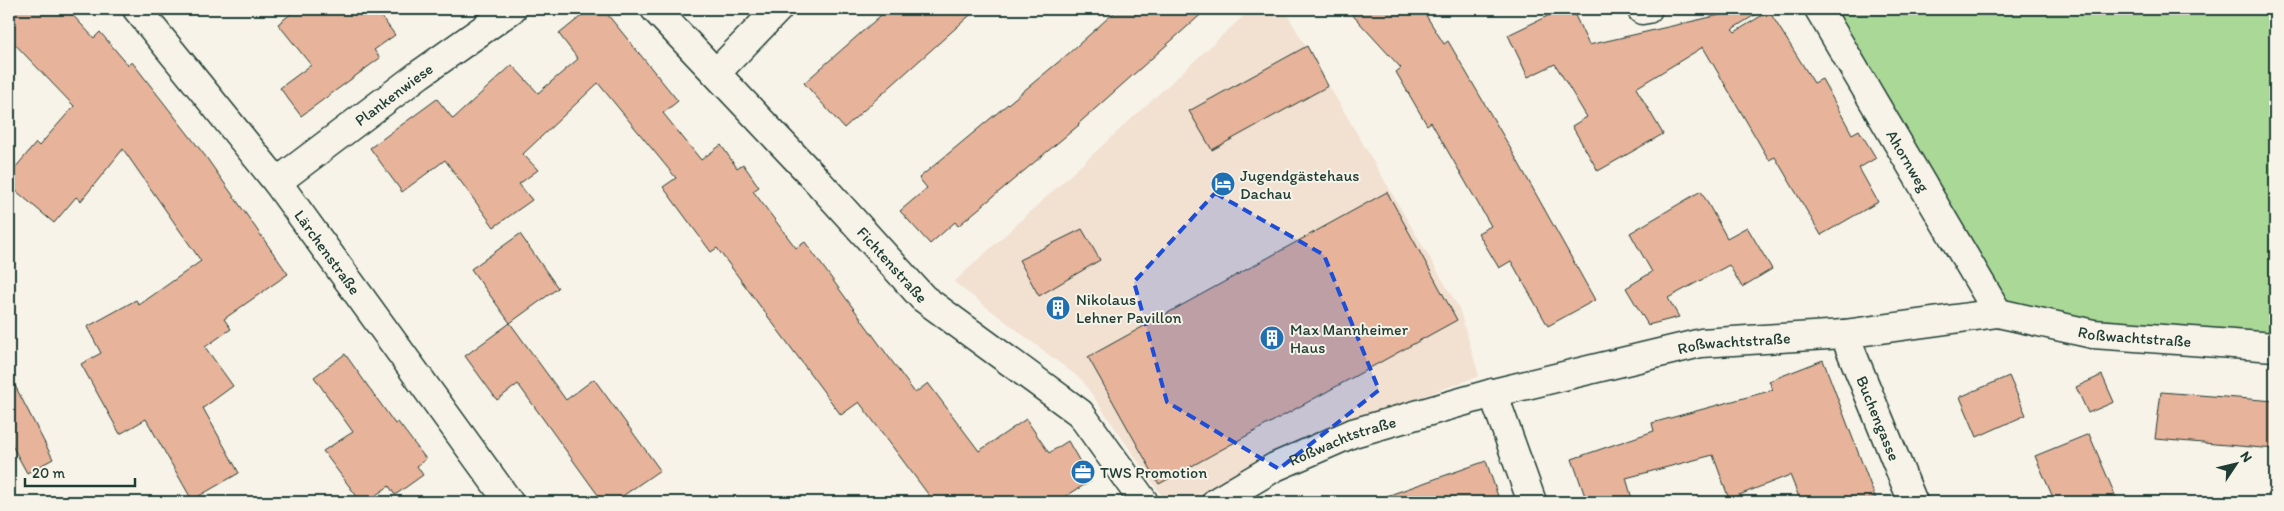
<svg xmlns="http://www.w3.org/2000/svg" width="2284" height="511" font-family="Itim,sans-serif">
  <rect width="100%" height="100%" fill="#f7f3e8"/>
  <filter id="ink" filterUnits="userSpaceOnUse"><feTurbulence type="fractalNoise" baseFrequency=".02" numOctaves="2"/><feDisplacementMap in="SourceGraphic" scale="10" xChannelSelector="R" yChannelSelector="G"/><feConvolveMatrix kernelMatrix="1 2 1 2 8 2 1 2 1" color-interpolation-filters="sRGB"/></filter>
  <g filter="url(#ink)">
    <polygon fill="#f2e0d1" points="1251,9 1284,9 1459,308 1479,376 1327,431 1184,502 1166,502 1082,380 954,282"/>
    <polygon fill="#aad897" stroke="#648a66" points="1819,9 2275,9 2275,347 1998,313"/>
    <g fill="#e7b39a" stroke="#1f3d34">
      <polygon points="9,9 67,9 94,38 100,32 128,65 132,62 206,157 288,274 224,319 231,329 205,347 233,386 203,408 239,473 192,500 146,419 120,434 81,364 101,353 87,327 136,300 139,305 201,261 123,149 81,201 76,197 54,223 9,185 9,175 36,143 39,146 74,106 9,38"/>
      <polygon points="297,9 376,9 395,35 374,50 380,58 301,116 280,88 311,65 278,24"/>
      <polygon points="590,9 603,9 678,101 663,113 701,160 721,145 737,168 743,164 759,187 753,191 796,248 805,242 915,393 928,383 979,451 1026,419 1049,453 1068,441 1091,481 1056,502 934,502 859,402 841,415 717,248 711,252 663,187 676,178 598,83 523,154 538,170 519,184 532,200 494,227 445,160 402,192 370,148 437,99 453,119 512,65 538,93 578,59 559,34"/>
      <polygon points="888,9 977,9 844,128 804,83"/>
      <polygon points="1118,9 1207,9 1078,124 1079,125 958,226 955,222 930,244 900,211 927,188 919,178 1068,54"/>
      <polygon points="1347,9 1422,9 1444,44 1448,41 1508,144 1595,300 1548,326 1511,261 1499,268 1478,233 1491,226 1431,122 1427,125 1396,72 1401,68"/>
      <polygon points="1562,9 1572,9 1589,45 1746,9 1762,9 1763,10 1732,29 1735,32 1769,11 1814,83 1822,79 1852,134 1859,130 1876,158 1859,168 1878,202 1821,235 1775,157 1769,160 1703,47 1636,88 1663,134 1598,171 1572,126 1587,117 1555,64 1528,77 1508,35"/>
      <polygon points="1307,46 1328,86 1212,150 1189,111"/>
      <polygon points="1701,191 1727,238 1747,227 1772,269 1742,287 1729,265 1668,298 1679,317 1648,325 1626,288 1652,272 1630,233"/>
      <polygon points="1387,192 1457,320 1159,484 1088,357"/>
      <polygon points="1082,229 1100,260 1039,296 1019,260"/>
      <polygon points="520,234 558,288 510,323 471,269"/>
      <polygon points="510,323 566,400 594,379 660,470 614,502 603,502 518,384 497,400 465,356"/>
      <polygon points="345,354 395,424 398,422 426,459 417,466 423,475 395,495 389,486 366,502 361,502 323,451 353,432 314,377"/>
      <polygon points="1823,360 1877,502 1801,502 1790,475 1729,499 1713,455 1626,478 1633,502 1587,502 1572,459 1654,431 1652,423 1773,390 1769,381"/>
      <polygon points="9,374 53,459 27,473 9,440"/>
      <polygon points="2102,375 2114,402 2088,413 2076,387"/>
      <polygon points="2009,376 2026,415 1977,437 1960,397"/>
      <polygon points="2161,392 2275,401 2275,449 2155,439"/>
      <polygon points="2089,434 2118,502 2055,502 2035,456"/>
      <polygon points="1486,461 1500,502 1382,502 1381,498"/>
    </g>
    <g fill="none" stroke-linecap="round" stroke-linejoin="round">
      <defs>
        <g id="street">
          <path id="s1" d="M137,9L277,182L509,502"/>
          <path id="s2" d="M655,9L811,174L923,298L1080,413L1144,502"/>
          <path id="s3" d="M1819,9L1998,313"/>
          <polyline points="1642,10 1648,9"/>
          <polyline points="717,72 778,9"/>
          <path id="s4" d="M277,182L420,74L512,9"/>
          <path id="s5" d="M1844,334L1913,502"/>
          <polyline points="1493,393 1532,502"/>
          <path id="s6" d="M1216,502L1275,467L1353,433L1493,393L1701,343L1844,334L1998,313L2093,334L2275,347"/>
        </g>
      </defs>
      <use href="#street" stroke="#1f3d34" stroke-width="31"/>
      <use href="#street" stroke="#f7f3e8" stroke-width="28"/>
    </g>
  </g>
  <path fill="#1d4ed8" fill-opacity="0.2" stroke="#1d4ed8" stroke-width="4" stroke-dasharray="10 6" stroke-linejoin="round" d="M1215,193L1324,255L1379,390L1279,469L1167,402L1134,282Z"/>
  <defs>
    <symbol id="hotel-disc" viewBox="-11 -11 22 22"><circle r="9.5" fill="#1f6fb2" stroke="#f7f3e8"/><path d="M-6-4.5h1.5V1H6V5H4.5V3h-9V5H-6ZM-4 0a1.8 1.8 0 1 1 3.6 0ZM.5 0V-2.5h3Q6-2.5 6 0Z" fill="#fff"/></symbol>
    <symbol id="building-disc" viewBox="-11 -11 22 22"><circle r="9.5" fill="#1f6fb2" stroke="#f7f3e8"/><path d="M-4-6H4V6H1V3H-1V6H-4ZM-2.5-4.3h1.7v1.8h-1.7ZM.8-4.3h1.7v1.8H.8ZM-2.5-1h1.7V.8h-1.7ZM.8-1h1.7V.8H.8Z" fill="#fff"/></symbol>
    <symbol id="office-disc" viewBox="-11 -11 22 22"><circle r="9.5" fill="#1f6fb2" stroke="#f7f3e8"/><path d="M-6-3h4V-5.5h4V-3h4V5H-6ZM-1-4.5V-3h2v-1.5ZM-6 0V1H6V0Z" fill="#fff"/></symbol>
  </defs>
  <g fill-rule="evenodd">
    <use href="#hotel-disc" x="1209" y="170" width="28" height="28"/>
    <use href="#building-disc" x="1044" y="294" width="28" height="28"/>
    <use href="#building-disc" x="1258" y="324" width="28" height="28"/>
    <use href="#office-disc" x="1069" y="458" width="28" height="28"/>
  </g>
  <g text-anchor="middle" stroke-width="4" stroke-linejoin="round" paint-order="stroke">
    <g font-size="16" fill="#1f3d34" stroke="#f7f3e8">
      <text dy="6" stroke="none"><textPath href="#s4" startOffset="146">Plankenwiese</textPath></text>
      <text dy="6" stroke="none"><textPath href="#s3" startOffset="176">Ahornweg</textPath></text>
      <text dy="6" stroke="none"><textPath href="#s1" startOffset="309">Lärchenstraße</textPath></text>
      <text dy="6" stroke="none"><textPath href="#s2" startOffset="349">Fichtenstraße</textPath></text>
      <text dy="6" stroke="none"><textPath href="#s6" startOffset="951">Roßwachtstraße</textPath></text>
      <text dy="6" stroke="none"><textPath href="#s6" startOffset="546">Roßwachtstraße</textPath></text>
      <text dy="6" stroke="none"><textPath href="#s5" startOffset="91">Buchengasse</textPath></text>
      <text dy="6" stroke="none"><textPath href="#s6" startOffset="141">Roßwachtstraße</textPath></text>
    </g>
    <g font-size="16" fill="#1f3d34" stroke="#f7f3e8" text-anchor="start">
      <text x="1240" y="181">Jugendgästehaus<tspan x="1240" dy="18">Dachau</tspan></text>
      <text x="1076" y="305">Nikolaus<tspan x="1076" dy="18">Lehner Pavillon</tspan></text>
      <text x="1290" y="335">Max Mannheimer<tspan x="1290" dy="18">Haus</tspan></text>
      <text x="1100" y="478">TWS Promotion</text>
    </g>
  </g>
  <rect width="2284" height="511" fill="none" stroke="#f7f3e8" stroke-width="30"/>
  <rect x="15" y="15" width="2254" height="481" fill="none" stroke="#1f3d34" stroke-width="2" filter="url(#ink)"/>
  <g transform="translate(2236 464) rotate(55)" stroke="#f7f3e8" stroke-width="4" paint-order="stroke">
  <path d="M0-4L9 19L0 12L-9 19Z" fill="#1f3d34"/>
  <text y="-8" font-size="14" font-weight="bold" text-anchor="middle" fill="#1f3d34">N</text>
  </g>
  <path d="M25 478v8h110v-8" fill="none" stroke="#1f3d34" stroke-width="2.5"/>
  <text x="32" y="478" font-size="15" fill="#1f3d34" stroke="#f7f3e8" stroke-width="4" paint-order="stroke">20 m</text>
</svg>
